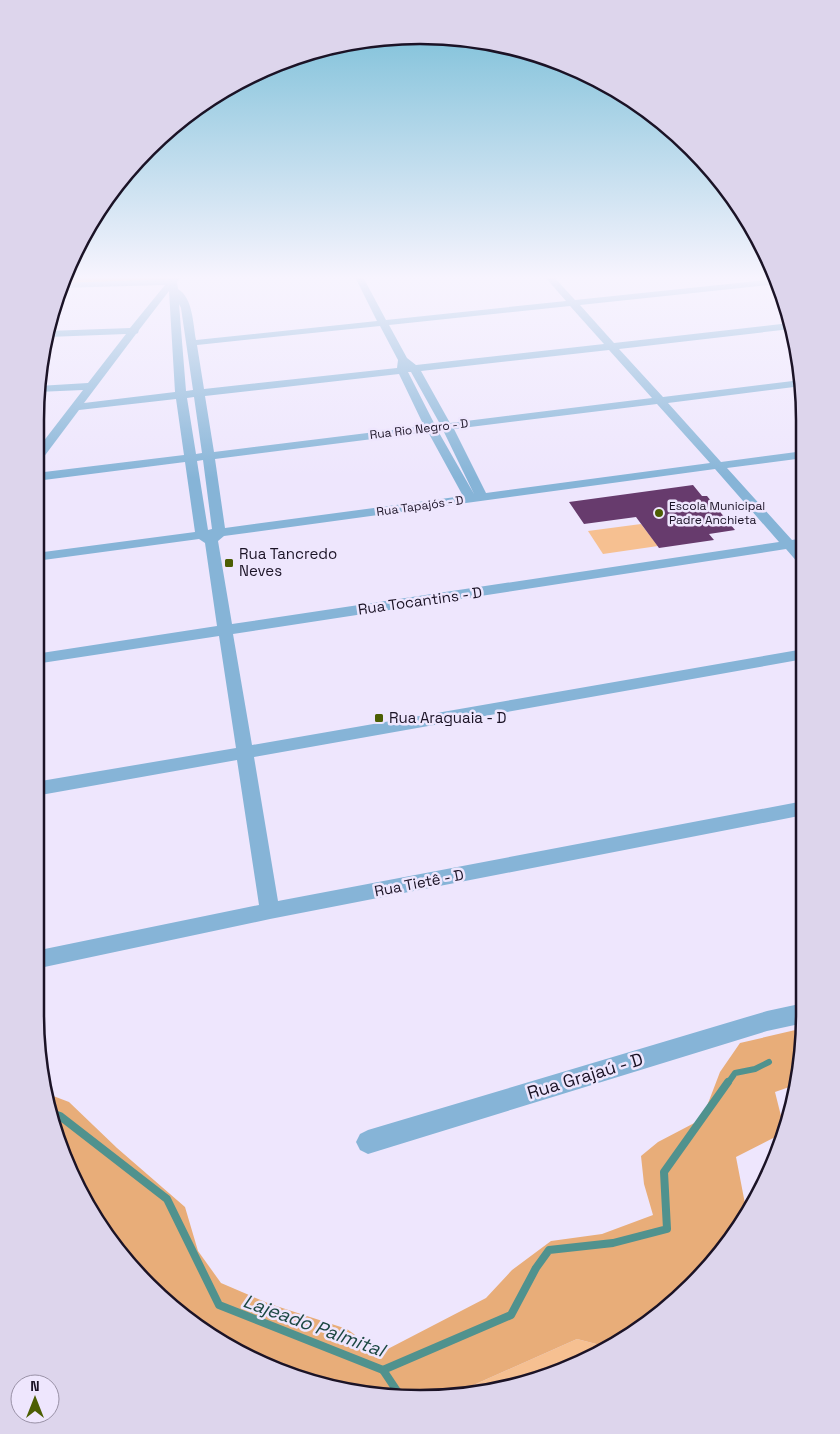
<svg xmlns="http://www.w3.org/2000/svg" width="840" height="1434" font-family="'Space Grotesk',sans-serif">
  <rect width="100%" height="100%" fill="#eee6fd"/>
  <g fill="#f6c091">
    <polygon points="641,524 658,546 603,554 588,531"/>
    <polygon points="577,1339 604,1346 544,1378 463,1395 469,1387"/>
  </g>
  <g fill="#e8ad79">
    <polygon points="65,277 168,277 165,281 62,284"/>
    <polygon points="804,1028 804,1039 795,1085 775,1092 785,1132 736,1157 747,1214 740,1228 655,1319 604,1346 577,1339 469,1387 463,1395 445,1398 320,1386 206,1334 114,1248 55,1137 48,1094 69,1102 117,1148 185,1207 198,1251 221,1283 270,1304 347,1329 380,1353 486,1298 512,1270 551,1241 602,1234 653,1215 644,1184 641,1156 658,1142 702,1119 720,1072 740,1043"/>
  </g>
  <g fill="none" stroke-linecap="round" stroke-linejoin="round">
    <polyline stroke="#50928e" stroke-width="6" points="728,1083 735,1073 755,1069 769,1062"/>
    <g stroke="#50928e" stroke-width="8">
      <polyline points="51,1113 60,1116 167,1199 219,1305 383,1370 511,1315 536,1268 549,1250 613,1243 667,1229 664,1172 728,1082"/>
      <polyline points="383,1370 399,1394"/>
    </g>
  </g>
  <polygon fill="#673b6d" points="693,485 702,496 707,496 735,530 709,534 714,540 659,548 636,517 584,524 569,502"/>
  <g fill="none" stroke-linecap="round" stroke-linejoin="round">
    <g fill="#86b4d7" fill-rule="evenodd">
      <path d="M172,277H181L177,282L178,289C193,298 193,324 196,340L377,321L355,277H363L386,320L566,301L545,277H554L575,300L777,279L779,284L580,305L614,343L790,323L791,329L619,349L663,397L801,380L802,386L668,403L721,462L804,451V458L727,468L792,540L804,538V546L799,547L804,553V565L799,564L786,549L233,634L252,745L804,649V659L254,757L278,901L804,801V815L270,919L35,969V951L259,905L237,760L35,796V782L236,748L219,636L35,664V654L217,626L205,543L199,539L36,561V553L195,532L185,462L36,481V473L184,455L176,399L79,410L40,462H36V451L83,390L37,392L38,386L88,383L126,334L48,337V331L130,328L165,285L59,288L62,283L170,279ZM169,291L175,392L84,403L136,334L138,333L139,330ZM179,304L181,308L193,390L186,391ZM570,306L604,344L416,365L407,358L389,325ZM380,326L398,360L397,368L204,389L197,345ZM609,350L652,398L450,423L421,371ZM408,372H411L440,424L435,425ZM399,374L424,426L214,452L205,396ZM194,397L202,453L196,454L187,398ZM657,404L710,463L486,493L454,429ZM443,430L474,494L438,431ZM428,432L463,496L225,528L215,459ZM203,460L212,529L208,530L197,461ZM715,469L779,542L232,624L218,541L224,536Z"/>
      <polygon points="804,1003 804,1023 767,1031 368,1154 360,1150 356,1142 360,1134 368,1130 767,1011"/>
    </g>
  </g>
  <linearGradient id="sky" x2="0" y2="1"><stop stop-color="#74bcd6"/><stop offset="0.58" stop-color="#f7f4fe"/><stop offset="1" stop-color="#f7f4fe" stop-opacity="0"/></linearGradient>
  <rect width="840" height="478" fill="url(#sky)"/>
  <g fill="#4c5e03" stroke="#eee6fd" stroke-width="2">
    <circle cx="659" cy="513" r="5"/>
    <rect x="224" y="558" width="10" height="10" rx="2.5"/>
    <rect x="374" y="713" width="10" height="10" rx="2.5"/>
  </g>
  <g text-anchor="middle" stroke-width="5" stroke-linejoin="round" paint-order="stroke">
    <g font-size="12" fill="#1b1326" stroke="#eee6fd">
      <text transform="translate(419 429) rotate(-7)" y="4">Rua Rio Negro - D</text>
      <text transform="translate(420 506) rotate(-8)" y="4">Rua Tapajós - D</text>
    </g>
    <g font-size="12" fill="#1b1326" stroke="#eee6fd" text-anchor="start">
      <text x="669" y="510">Escola Municipal<tspan x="669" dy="14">Padre Anchieta</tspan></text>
    </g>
    <g font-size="15" fill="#1b1326" stroke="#eee6fd" text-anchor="start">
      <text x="239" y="559">Rua Tancredo<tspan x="239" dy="17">Neves</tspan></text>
      <text x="389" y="723">Rua Araguaia - D</text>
    </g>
    <g font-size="15" fill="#1b1326" stroke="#eee6fd">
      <text transform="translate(420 601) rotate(-8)" y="5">Rua Tocantins - D</text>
      <text transform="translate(419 883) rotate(-11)" y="5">Rua Tietê - D</text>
    </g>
    <g font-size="18" fill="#1b1326" stroke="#eee6fd">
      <text transform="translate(585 1076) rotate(-17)" y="6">Rua Grajaú - D</text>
    </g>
    <g font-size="19" font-style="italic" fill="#1b4741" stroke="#eee6fd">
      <text transform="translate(314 1325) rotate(20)" y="7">Lajeado Palmital</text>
    </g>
  </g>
  <path d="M0 0H840V1434H0ZM420 44H420A376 376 0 0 1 796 420V1014A376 376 0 0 1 420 1390H420A376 376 0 0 1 44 1014V420A376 376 0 0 1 420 44Z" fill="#ddd5ec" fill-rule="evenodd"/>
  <path fill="none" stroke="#1b1326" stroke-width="2.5" d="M420 44H420A376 376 0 0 1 796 420V1014A376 376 0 0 1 420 1390H420A376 376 0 0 1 44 1014V420A376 376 0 0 1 420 44Z"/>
  <g transform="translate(35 1399)"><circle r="24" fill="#eee6fd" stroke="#9a92a7"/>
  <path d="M0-4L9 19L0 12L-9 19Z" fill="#4c5e03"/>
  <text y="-8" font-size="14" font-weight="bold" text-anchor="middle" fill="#1b1326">N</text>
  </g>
</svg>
